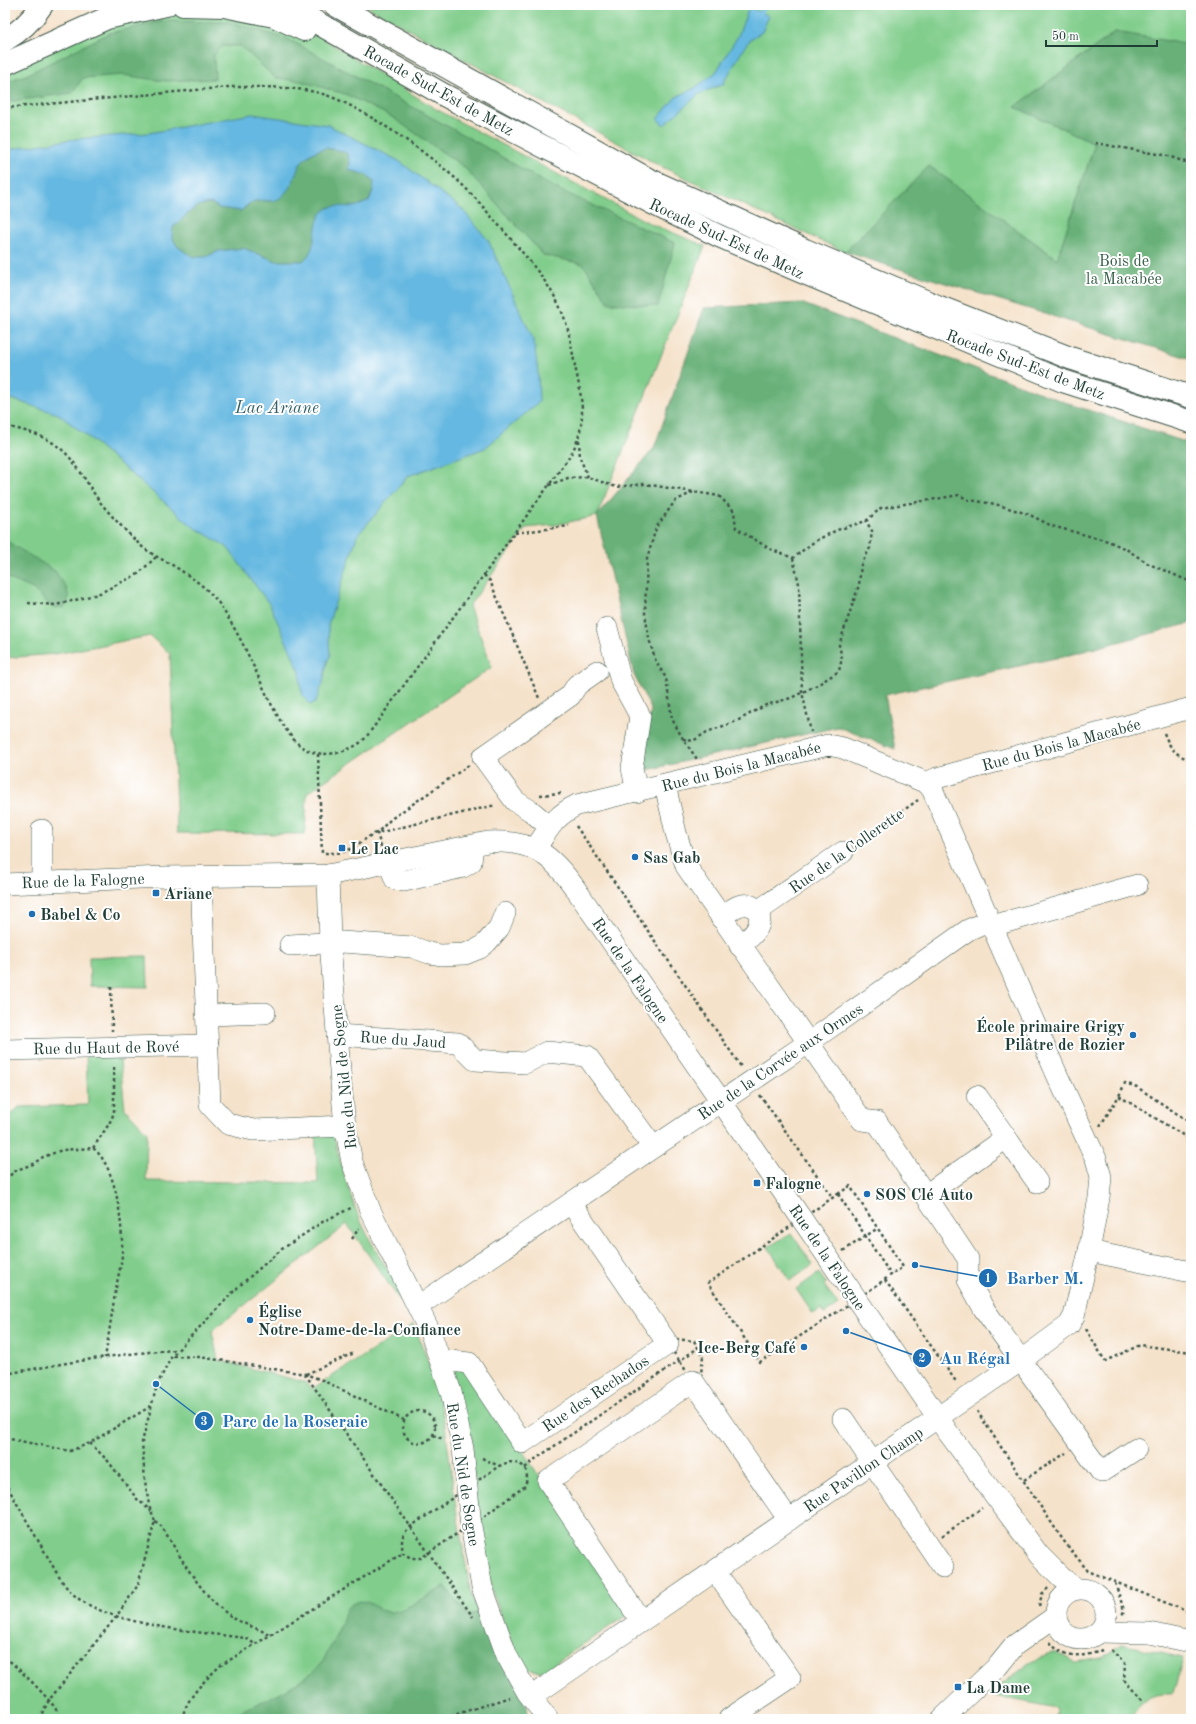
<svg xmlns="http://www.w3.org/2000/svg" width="1196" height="1724" font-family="'Old Standard TT',serif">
  <rect width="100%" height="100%" fill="#fff"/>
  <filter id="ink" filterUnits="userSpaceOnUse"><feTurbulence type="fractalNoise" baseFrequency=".025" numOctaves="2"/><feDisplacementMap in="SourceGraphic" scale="8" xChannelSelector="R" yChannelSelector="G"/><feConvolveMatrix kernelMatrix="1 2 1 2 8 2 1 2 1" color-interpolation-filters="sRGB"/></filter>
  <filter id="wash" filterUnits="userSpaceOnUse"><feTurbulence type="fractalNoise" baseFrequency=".012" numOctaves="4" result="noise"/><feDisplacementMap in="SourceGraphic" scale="16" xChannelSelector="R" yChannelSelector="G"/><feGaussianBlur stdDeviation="0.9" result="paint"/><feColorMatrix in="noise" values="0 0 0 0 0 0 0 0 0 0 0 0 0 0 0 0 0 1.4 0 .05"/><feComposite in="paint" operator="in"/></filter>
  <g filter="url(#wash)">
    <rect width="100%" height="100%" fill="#f5e2ca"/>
    <g fill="#81cd8c" stroke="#508560">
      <polygon points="166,5 274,16 322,38 436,109 649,223 705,246 597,516 555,525 526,528 469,606 492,667 307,793 305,834 177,833 170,654 150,636 55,654 5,658 5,64"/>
      <polygon points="364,5 1191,5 1186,44 1115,32 1015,107 1095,143 1057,259 929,166 845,252 660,166"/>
      <polygon points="147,956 148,987 90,986 89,957"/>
      <path d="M119,1051L125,1109L147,1132L146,1181L318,1183L315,1131L332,1130C342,1168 351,1205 370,1240C381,1261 396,1281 408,1302L404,1306L347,1224L212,1331L218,1360L304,1382L312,1389L414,1324L437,1386L445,1425L457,1514L471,1595L497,1662L459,1719H5V1120L19,1107L88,1105L86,1055Z"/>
      <polygon points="791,1233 813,1265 790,1281 768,1247"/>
      <polygon points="819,1273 826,1283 824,1285 838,1305 824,1314 821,1309 813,1314 796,1289"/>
      <polygon points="466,1366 630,1613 542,1672 522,1668 492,1592 476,1507 471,1435 466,1428 452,1370"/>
      <path d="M1121,1644L1183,1658L1173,1694C1151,1693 1141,1699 1130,1719H1056L1057,1708L988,1695L1030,1663L1054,1652L1076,1662L1102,1658Z"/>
    </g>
    <g fill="#68b078" stroke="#447656">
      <polygon points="1191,5 1191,359 845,252 929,166 1057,259 1095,143 1015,107 1115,32 1185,44"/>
      <polygon points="163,21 231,22 288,39 480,144 551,186 675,243 658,306 609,303 583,264 543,255 464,167 392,117 345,94 300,81 275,78 241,46 223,46 214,55 215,79 165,81 122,75 83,78 72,93 5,102 5,82 26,75 109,33"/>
      <path d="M325,148L338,150L347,153L350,162L349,170L367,175L374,181L373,190L369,201L356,207L348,206L316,228C315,241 313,253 303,261H276L243,248L219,251L205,257H194L185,252L177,246L172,237L173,227C187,217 192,204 211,203L219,208L241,211C250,203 256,199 269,201C276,196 286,192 291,185C294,181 295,175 297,170C303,157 312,152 325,148Z"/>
      <polygon points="801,303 1070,404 1191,444 1191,623 1065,656 885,695 895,749 838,727 642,771 651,709 634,675 597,516 654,448 704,308"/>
      <polygon points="5,540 55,571 66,587 69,598 65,607 53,608 33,589 5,577"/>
      <path d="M445,1586L468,1616L483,1610L528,1709L527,1719H217C242,1713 309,1682 323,1661C329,1650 336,1637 341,1625C343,1620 344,1613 347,1608C348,1607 352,1604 354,1603C371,1596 375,1612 390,1612C404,1612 433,1593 445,1586Z"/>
    </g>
    <g fill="#65b8e1" stroke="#427a8a" fill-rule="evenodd">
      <polygon points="749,7 769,16 762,32 752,38 745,46 723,84 699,94 664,125 657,119 676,97 695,88 716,72 738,36"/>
      <path d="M252,114L328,125L399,161L461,208L488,240L534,341L538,373L539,402L485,448L408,476L357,536L328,625L330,656L327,662L323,683L316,701L310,705L303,696L300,685V672L270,605L227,547L192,526L92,440L58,414L5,397V150L75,139L149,133ZM325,148L338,150L347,153L350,162L349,170L367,175L374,181L373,190L369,201C365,203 361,205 357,206C346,209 334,202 324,211C311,221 320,247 303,261H276L243,248L219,251L205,257H194L185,252L177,246L172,237L173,227C187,217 192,204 211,203L219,208L241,211C244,208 249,203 253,202C262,198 272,204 280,198C303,179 289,158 325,148Z"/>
    </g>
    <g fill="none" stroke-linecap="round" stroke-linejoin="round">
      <polyline stroke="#65b8e1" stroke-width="4.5" points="759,18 764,5"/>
    </g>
  </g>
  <g filter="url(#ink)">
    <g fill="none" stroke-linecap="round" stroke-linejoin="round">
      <defs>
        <g id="minor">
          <polyline points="607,628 621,681 640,716 632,768 637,792"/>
          <polyline points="927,783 937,778 1191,708"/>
          <polyline points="665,785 676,833 686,866 862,1120 877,1122 968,1259 968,1280 984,1309 1101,1472 1136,1449"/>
          <polyline points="550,827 531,811 515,801 483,757 570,696 577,685 597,671"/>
          <polyline points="42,830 42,882"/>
          <polyline points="389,863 395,879 404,881 463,867 471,862 473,846"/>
          <polyline points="328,875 330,943 341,1083 345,1126 352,1162 370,1210 431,1334 451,1392 463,1449 471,1526 482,1587 495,1623 507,1656 527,1692 548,1719"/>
          <polyline points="201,877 210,1105 228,1124 253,1130 345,1126"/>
          <path d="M5,884L163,877L328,875L488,842C534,840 552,855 577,891L947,1431L1039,1555L1062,1578L1076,1589"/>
          <polyline points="758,911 843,852"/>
          <path d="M721,918C732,909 745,897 758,911C764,927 752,936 740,946"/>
          <polyline points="992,926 1137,885"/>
          <polyline points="290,945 342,942 412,947 429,953 441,955 465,954 480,948 487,942 499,928 505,913"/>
          <polyline points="207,1015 265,1013"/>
          <polyline points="337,1035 458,1043 475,1060 525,1063 547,1052 587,1056 653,1147"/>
          <polyline points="5,1050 208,1045"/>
          <polyline points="977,1096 1037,1182"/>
          <polyline points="926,1195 1006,1138"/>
          <polyline points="1089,1251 1191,1272"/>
          <polyline points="418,1306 808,1043 968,930 990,920"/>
          <polyline points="441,1360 469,1363 522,1443 668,1344 571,1203"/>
          <polyline points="843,1419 943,1567"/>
          <polyline points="715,1571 790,1678 729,1719"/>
          <circle cx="1081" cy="1614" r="25"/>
          <polyline points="641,1621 548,1481 693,1381 789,1520"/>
          <polyline points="1098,1632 1149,1633 1191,1642"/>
          <path d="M531,1697L1020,1361L1069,1325L1074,1316L1089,1251L1099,1198L1101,1177L1096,1159L1058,1077L932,789L927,783L843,748L828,745L577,805C554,816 549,829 535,849"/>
          <polyline points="942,1719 998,1666 1015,1645 1056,1616"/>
        </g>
        <g id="highway">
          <polyline points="183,5 224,6 274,16 304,30"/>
          <polyline points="286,5 444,95 662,208 719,236 797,270 1063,381 1191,422"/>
          <polyline points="335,5 648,179 805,250 937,306 1070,358 1191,397"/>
          <path d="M5,40C21,31 32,20 42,5"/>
          <polyline points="5,64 107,18 166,5"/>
        </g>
      </defs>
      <use href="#minor" stroke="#3f564a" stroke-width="22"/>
      <use href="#highway" stroke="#3f564a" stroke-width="24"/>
      <g stroke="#3f564a" stroke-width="2.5" stroke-dasharray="3 3" stroke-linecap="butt">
        <path d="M5,108L229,87C257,87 300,86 326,95C346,102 364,113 382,124C407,140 432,158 455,178C475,196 492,218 510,238C529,260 551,285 562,312C570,330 572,352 576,371C583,403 587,426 570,456L373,728C369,733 366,738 361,742C345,754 319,759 302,747C280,731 262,683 250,659C242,641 232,624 222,608C212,592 196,580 180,570C167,561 152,556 139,544C126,531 112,517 100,502C86,483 76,459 56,445C41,434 22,430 5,426"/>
        <polyline points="1095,143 1168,156 1191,164"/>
        <polyline points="579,440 580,458 588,477"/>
        <polyline points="549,485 568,478 588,477 616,487 644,484 719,496 734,511 736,528 770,549 793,558 815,541 837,530 866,521 881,508 959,495 969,500 995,504 1028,514 1052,526 1108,541 1126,549 1149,564 1191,582"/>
        <polyline points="693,492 675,501 656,528 647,559 645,613 649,639 656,662 666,678 672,719 683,739 697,759"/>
        <polyline points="515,533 569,526"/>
        <polyline points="793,558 799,584 802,692 811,732"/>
        <polyline points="484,575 490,581 539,698"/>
        <polyline points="28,603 56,605 98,594 138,574 156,557"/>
        <path d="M1164,733C1171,750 1174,753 1191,761"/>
        <polyline points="683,739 693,741 707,732 737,721 766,705 791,698 819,684 839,671 842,658 839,645 859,585 861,565 870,548 872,531 866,521"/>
        <polyline points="318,754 322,853 340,853 349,850 373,834 496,805"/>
        <polyline points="540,795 561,793"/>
        <polyline points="576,826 742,1068"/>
        <polyline points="857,843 918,800"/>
        <polyline points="381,847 377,833 391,819 469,765"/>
        <polyline points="111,987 112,1031"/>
        <polyline points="760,1095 833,1198"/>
        <polyline points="1119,1096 1191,1140"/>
        <polyline points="1100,1126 1119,1096 1125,1083 1137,1087 1191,1123"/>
        <polyline points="93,1148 109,1124 114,1113 114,1064"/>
        <path d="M5,1179L17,1170L33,1164L43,1157L62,1150L93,1148C117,1167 123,1225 122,1255C121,1266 118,1277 116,1288C112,1311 109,1334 105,1358"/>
        <polygon points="838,1194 891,1275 856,1300 760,1362 708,1283"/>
        <polyline points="838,1194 850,1186 903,1267 891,1275"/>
        <polyline points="352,1239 359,1228"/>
        <polyline points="843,1251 878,1228"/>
        <polyline points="885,1280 957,1383"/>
        <polyline points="1086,1329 1105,1361 1140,1345 1191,1352"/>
        <polygon points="676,1339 694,1341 703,1356 701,1374 693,1381 668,1344"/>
        <polyline points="173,1356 200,1357 305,1374 322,1380 404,1420"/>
        <path d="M5,1374C61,1364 119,1353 176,1350"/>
        <polyline points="305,1374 473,1617"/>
        <polyline points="306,1374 354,1353"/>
        <circle cx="419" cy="1427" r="16"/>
        <polyline points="977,1411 1063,1540 1088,1571 1191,1613"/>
        <polyline points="433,1435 443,1439"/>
        <polyline points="5,1438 70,1451 90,1443 151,1406"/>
        <polyline points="90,1443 108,1461 137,1499 151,1511"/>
        <polyline points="482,1458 499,1466"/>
        <path d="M509,1462C525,1463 530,1470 525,1486L471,1526L464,1529L421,1558H411L403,1553C401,1541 401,1535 410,1527L499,1466Z"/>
        <polyline points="525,1468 534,1460 698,1348"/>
        <polyline points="1024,1480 1066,1453"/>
        <path d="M5,1482C18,1506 32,1530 46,1554C53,1566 60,1581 71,1592C102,1625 200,1632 245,1638L255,1644"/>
        <path d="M155,1521L162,1527C182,1559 200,1595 232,1617C244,1625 259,1628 271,1636"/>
        <polyline points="942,1536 982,1508"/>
        <polyline points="1115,1583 1124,1610 1122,1616"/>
        <polyline points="1039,1606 1042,1594 1048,1588"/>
        <path d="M1050,1642C1061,1658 1085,1658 1102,1650"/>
        <polyline points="1111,1650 1125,1663 1124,1680 1144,1702"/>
        <path d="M5,1657C22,1672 38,1687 52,1704C56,1708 58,1714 62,1719"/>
        <polyline points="39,1719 49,1700 116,1617 138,1585 155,1521 149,1505 145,1481 142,1442 157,1385 172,1356 238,1287 282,1249 324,1221 351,1208"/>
        <path d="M182,1719C186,1698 205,1680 220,1666L403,1553"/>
        <polyline points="433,1719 448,1717 510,1697"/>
      </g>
      <use href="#minor" stroke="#fff" stroke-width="21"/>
      <use href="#highway" stroke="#fff" stroke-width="22"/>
    </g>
  </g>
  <g fill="#1f6fb2" stroke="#fff" stroke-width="1.5">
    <rect x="338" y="844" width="8" height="8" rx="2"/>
    <circle cx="635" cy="857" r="4"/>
    <rect x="152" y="889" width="8" height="8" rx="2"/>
    <circle cx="32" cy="914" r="4"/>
    <circle cx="1133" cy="1035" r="4"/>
    <rect x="753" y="1179" width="8" height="8" rx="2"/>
    <circle cx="867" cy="1194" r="4"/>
    <circle cx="250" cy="1320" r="4"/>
    <circle cx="804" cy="1347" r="4"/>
    <rect x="954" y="1683" width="8" height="8" rx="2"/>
  </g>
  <g text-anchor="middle" stroke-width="4" stroke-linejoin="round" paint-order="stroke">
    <g font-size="16" fill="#1f3d34" stroke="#fff">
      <text transform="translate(439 90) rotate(29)" y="6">Rocade Sud-Est de Metz</text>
      <text transform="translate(727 238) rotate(25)" y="6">Rocade Sud-Est de Metz</text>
      <text transform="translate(1026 364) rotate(21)" y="6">Rocade Sud-Est de Metz</text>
      <text transform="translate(1061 744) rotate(-15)" y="6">Rue du Bois la Macabée</text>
      <text transform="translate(741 766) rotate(-14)" y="6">Rue du Bois la Macabée</text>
      <text transform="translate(846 850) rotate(-35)" y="6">Rue de la Collerette</text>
      <text transform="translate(83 880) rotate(-2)" y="6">Rue de la Falogne</text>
      <text transform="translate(631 970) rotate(56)" y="6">Rue de la Falogne</text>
      <text transform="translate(403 1039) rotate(4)" y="6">Rue du Jaud</text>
      <text transform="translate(106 1047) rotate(-1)" y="6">Rue du Haut de Rové</text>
      <text transform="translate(780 1061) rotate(-34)" y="6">Rue de la Corvée aux Ormes</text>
      <text transform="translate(343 1077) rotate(-96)" y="6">Rue du Nid de Sogne</text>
      <text transform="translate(828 1257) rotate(56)" y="6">Rue de la Falogne</text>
      <text transform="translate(595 1393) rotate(-34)" y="6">Rue des Rechados</text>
      <text transform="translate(863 1469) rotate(-34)" y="6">Rue Pavillon Champ</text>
      <text transform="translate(464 1474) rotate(81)" y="6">Rue du Nid de Sogne</text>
    </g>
    <g font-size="16" fill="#38614a" stroke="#fff">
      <text x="1124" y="266">Bois de<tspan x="1124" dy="18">la Macabée</tspan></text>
    </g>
    <g font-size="16" font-weight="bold" fill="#1f3d34" stroke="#fff" text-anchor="start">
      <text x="350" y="854">Le Lac</text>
      <text x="643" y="863">Sas Gab</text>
      <text x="164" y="899">Ariane</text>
      <text x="40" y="920">Babel &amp; Co</text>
      <text x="1125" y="1032" text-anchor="end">École primaire Grigy<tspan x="1125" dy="18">Pilâtre de Rozier</tspan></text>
      <text x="765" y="1189">Falogne</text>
      <text x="875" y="1200">SOS Clé Auto</text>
      <text x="258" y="1317">Église<tspan x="258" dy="18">Notre-Dame-de-la-Confiance</tspan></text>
      <text x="796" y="1353" text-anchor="end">Ice-Berg Café</text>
      <text x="966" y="1693">La Dame</text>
    </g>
    <g font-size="17" font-style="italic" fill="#346268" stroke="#fff">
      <text x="277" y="413">Lac Ariane</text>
    </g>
  </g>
  <path fill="none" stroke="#1f6fb2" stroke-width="1.5" d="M915 1265L988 1278M846 1331L922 1358M156 1384L204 1421"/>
  <g fill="#1f6fb2" stroke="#fff" stroke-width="1.5">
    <circle cx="915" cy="1265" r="4"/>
    <circle cx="846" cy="1331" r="4"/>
    <circle cx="156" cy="1384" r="4"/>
    <circle cx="988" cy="1278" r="10"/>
    <circle cx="922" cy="1358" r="10"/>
    <circle cx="204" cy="1421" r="10"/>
  </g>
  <g font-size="12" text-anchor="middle" font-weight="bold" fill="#fff">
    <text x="988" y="1282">1</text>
    <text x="922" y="1362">2</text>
    <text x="204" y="1425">3</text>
  </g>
  <g font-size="17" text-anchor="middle" font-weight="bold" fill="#1f6fb2" stroke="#fff" stroke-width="4" stroke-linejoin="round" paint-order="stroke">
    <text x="1045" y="1284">Barber M.</text>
    <text x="975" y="1364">Au Régal</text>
    <text x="295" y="1427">Parc de la Roseraie</text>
  </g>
  <rect width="1196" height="1724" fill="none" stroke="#fff" stroke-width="20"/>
  <path d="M1046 40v6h111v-6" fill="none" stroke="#1f3d34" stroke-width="2"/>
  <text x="1052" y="40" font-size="12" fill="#1f3d34" stroke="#ffffff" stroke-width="3" paint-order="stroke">50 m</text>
</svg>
